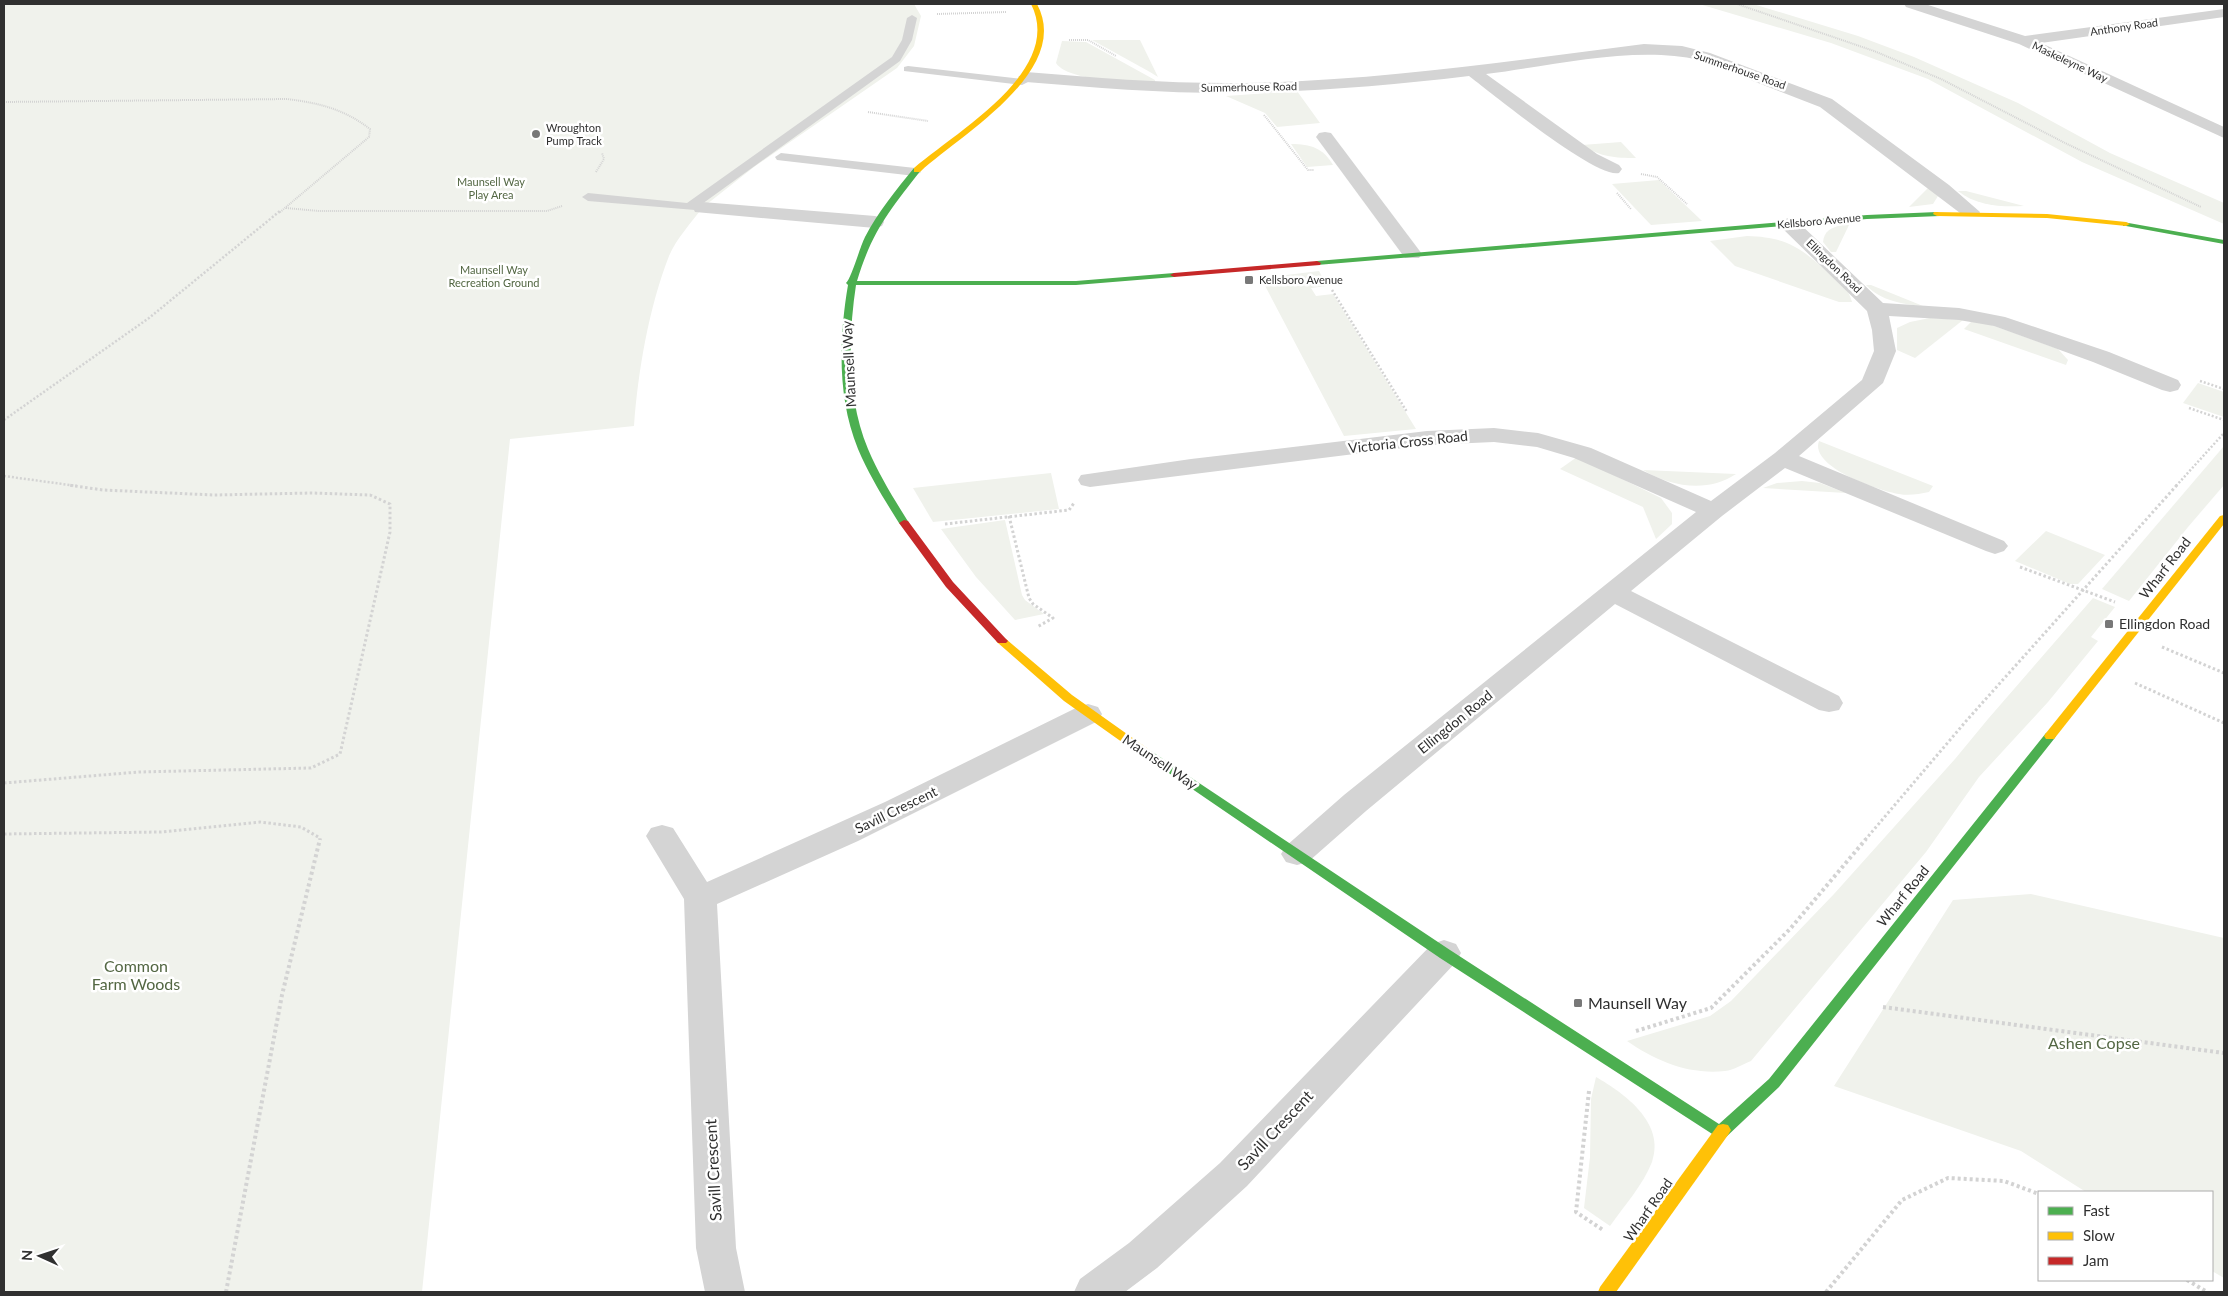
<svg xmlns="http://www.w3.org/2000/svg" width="2228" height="1296" font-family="Lato,sans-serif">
  <rect width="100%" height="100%" fill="#fff"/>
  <g fill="#f0f2ec">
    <path d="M4,4H914L921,16L914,46L897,68L754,167L702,208C692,222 676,239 669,256C649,307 638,371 634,426L510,439L422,1292H4Z"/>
    <polygon points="1699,4 1753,4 1858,36 1914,57 2018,103 2110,153 2224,203 2224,224 2082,162 1928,79 1831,43"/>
    <polygon points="1092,40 1140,40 1158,77 1150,72"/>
    <path d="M1062,41L1086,42L1155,80V83C1133,81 1068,82 1056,63Z"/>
    <polygon points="1297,91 1320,123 1277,127 1265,113 1226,96"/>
    <path d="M1621,142L1636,158C1615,158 1600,157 1582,145Z"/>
    <path d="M1291,144C1311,144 1323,148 1333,165L1307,167Z"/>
    <polygon points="1659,180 1702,221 1651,225 1612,184"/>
    <polygon points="1931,185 1938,196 1933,204 1909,207"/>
    <path d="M1958,191H1966L2024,206C2000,207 1977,206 1958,191Z"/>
    <path d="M1841,225H1849L1836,252H1831L1823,242C1824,231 1831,228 1841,225Z"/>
    <path d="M1747,236C1788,237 1802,249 1831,275C1840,283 1849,289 1852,302H1839L1735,266L1710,241Z"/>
    <polygon points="1319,271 1327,286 1311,288 1316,296 1333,294 1416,429 1344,436 1261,278"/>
    <path d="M1866,285H1871L1923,306C1902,304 1881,301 1866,285Z"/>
    <polygon points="1930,318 1963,320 1915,358 1897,350 1897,328 1910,322"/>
    <polygon points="1972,321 1986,323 2058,349 2068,360 2066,365 1964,329"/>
    <polygon points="2198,383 2224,392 2224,417 2183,403"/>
    <path d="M1819,441L1933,486L1929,492C1919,494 1909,496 1899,494C1880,491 1809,467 1819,441Z"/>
    <polygon points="2224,446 2224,485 2188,527 2129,601 2102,589"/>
    <polygon points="1577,457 1661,498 1672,513 1672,524 1656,539 1643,507 1560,469"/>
    <path d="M1643,470L1736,474C1708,493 1671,487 1643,470Z"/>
    <polygon points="1051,473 1059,509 933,522 913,488"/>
    <polygon points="1802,481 1820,483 1846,493 1763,488 1777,483"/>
    <polygon points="1005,520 1022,595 1025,600 1044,614 1015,620 976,577 941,529"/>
    <polygon points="2046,531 2105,555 2078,584 2070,584 2015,561"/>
    <path d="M2093,598L2115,607L2091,637L2098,641L2048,702L1979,777L1926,852L1751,1061C1743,1064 1734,1070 1725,1071C1689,1075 1656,1061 1627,1041L1710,1016L1731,1001L1834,894L1955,759L1988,719Z"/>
    <polygon points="2031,894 2224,938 2224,1278 2212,1271 2212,1192 2086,1192 2021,1151 1834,1086 1953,900"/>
    <path d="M1596,1077C1624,1093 1666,1123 1652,1162C1643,1185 1624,1206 1610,1226L1584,1208L1590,1157L1591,1099Z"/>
  </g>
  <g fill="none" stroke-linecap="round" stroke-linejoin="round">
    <g stroke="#d3d3d3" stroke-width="2" stroke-dasharray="1 1" stroke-linecap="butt">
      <polyline points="1737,4 1874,51 1941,79 2067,144 2201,207"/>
      <polyline points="937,14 1006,12"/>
      <polyline points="1069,40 1088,40 1116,56"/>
      <path d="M4,102L287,99C319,103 344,109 370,129L369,137L279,213"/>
      <polyline points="868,112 928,121"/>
      <polyline points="1264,115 1308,170 1314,170"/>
      <polyline points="596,172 604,159 602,153"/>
      <polyline points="1641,174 1657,177 1687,204"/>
      <polyline points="1617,193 1631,209"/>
      <polyline points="286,208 319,211 547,211 562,206"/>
    </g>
    <g stroke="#d3d3d3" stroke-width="2.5" stroke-dasharray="2 2" stroke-linecap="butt">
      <polyline points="1332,290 1407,412"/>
      <polyline points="2200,381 2224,389"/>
      <polyline points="2189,408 2224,420"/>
      <polyline points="4,420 149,318 280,211"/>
      <polyline points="4,476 77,486"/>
      <polyline points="2176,486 2224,433"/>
    </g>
    <g stroke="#d3d3d3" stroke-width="3" stroke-dasharray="2.5 2.5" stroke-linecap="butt">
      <polyline points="1009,516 1029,598 1033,604 1053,618 1037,627"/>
      <polyline points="945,524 1069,510 1074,503"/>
      <polyline points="2020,567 2115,602"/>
      <polyline points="2162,647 2224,673"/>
      <polyline points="2135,683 2224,723"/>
      <polyline points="4,783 139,772 311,768 340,754 390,532 390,504 370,495 312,493 214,495 103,490 68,485"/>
      <polyline points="4,834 161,832 260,822 301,827 320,838 320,840"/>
      <polyline points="1865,840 1967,720 2177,485"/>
    </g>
    <g stroke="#d3d3d3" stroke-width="4" stroke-dasharray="3 3" stroke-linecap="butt">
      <polyline points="1883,1007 2224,1053"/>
      <polyline points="1636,1031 1711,1008 1790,929 1866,839"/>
      <polyline points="1589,1091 1576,1212 1603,1230"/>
      <polyline points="2187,1280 2207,1292"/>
      <polyline points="226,1292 282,995 320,839"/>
      <polyline points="1826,1292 1902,1200 1948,1178 2004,1181 2039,1194"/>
    </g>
    <g fill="#d4d4d4" fill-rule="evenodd">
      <polygon points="912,15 917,18 912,40 900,61 702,204 708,208 707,211 588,201 582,197 588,193 687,203 892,57 902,40 907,18"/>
      <polygon points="908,66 1022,79 1028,82 1022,85 904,71 904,67"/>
      <polygon points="781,153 915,168 921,172 915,176 777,160 775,157"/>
    </g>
    <g fill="#d4d4d4" fill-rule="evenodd">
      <polygon points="1904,4 1925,4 2025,36 2224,9 2224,17 2041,43 2224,127 2224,138 2019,44 1906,7"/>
      <path d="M1644,44L1682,46L1710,53L1832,99L1949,185L1980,212L1978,216H1964L1820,107L1699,60C1636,45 1551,66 1486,74L1597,154L1619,165L1622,169L1619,173C1596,179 1493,94 1469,76C1394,85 1320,91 1246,93C1172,94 1099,88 1026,82L1018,77L1026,72C1099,78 1172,84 1245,83C1379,81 1511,61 1644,44Z"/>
      <polygon points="1325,132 1331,133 1419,250 1422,254 1419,258 1405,258 1316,137 1319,133"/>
      <polygon points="702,202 875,216 882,218 884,222 882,226 875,228 695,212 693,208 695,204"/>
      <polygon points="1789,218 1796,220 1883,303 1959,308 2005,317 2109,352 2178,380 2181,385 2178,390 2170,392 2162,390 2093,362 1994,326 1959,320 1889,316 1896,351 1883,383 1799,456 2004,541 2008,546 2004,551 1995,554 1986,551 1785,468 1722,516 1631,591 1839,696 1843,703 1839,710 1829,712 1819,710 1615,604 1366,811 1308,862 1297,865 1286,862 1281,854 1286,846 1344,795 1696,512 1574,458 1537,447 1494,442 1427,445 1090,487 1081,485 1078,480 1081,475 1191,459 1427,431 1494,428 1538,433 1591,448 1711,501 1775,453 1862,380 1874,351 1872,330 1867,311 1782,228 1779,224 1782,220"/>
      <polygon points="1088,704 1098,707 1102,714 1098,721 858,841 717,904 736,1248 745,1292 705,1292 696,1248 684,899 646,836 651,828 662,825 673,828 707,882 885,802 1078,707"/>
      <polygon points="1444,940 1456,944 1461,953 1456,962 1247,1186 1157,1268 1125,1292 1074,1292 1080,1279 1129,1243 1220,1163 1432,944"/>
    </g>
    <g fill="#4caf50" fill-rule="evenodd">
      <path d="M914,168L921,170C890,210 872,231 857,281H1076L1174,273L1178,275L1174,277L1076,285H856C848,338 847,399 868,449C879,475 894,499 909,523L904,526L899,523C884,499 869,475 858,449C837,398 839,338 848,285L846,283C851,279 860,247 865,237C878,212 896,190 914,168Z"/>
      <polygon points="1937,212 1941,214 1940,216 1867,219 1317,265 1313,263 1317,261 1867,215"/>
      <polygon points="2123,222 2224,240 2224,244 2126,226 2123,226"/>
      <polygon points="2050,732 2054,733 2056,736 2054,739 1779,1087 1725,1138 1720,1139 1440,958 1141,754 1143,751 1151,751 1450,950 1719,1124 1769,1079 2046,733"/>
    </g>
    <g fill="#ffc107" fill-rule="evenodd">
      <path d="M1031,4H1037C1073,71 960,135 920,172H914V168C955,132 1065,71 1031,4Z"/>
      <polygon points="1934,212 2047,214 2126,222 2130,224 2126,226 2047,218 1937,216 1933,214"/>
      <polygon points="2224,515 2224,524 2054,739 2046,739 2044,736 2046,733 2220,516"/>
      <polygon points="1002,637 1006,639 1072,695 1151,751 1153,754 1151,757 1143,757 1064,701 998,643 996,641"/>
      <polygon points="1723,1124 1728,1125 1731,1130 1728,1135 1616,1292 1598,1292 1600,1287 1718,1125"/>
    </g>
    <g fill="#c62828" fill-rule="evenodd">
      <polygon points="1317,261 1321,263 1320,265 1174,277 1170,275 1174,273"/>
      <polygon points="904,520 908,521 953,582 1006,639 1008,641 1006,643 998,643 946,587 899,523"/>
    </g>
  </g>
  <g fill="#787878" stroke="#fff" stroke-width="2">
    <circle cx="536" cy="134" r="5"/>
    <rect x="1244" y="275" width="10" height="10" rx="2.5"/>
    <rect x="2104" y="619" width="10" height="10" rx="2.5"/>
    <rect x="1573" y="998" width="10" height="10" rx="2.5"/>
  </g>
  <g text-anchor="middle" stroke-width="5" stroke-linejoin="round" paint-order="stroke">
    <g font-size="11" fill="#303030" stroke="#fff">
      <text transform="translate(2124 27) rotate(-8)" y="4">Anthony Road</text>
      <text transform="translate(2070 62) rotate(25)" y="4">Maskeleyne Way</text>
      <text transform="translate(1740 70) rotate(19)" y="4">Summerhouse Road</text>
      <text transform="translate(1249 87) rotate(-1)" y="4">Summerhouse Road</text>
      <text transform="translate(1819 221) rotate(-5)" y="4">Kellsboro Avenue</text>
      <text transform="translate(1834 266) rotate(44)" y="4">Ellingdon Road</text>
    </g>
    <g font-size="11" fill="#303030" stroke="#fff" text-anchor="start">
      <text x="546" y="132">Wroughton<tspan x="546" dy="13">Pump Track</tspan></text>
      <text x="1259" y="284">Kellsboro Avenue</text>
    </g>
    <g font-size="11" fill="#536743" stroke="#fff">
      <text x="491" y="186">Maunsell Way<tspan x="491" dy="13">Play Area</tspan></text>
      <text x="494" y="274">Maunsell Way<tspan x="494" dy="13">Recreation Ground</tspan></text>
    </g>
    <g font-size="14" fill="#303030" stroke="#fff">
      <text transform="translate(849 364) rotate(-93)" y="5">Maunsell Way</text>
      <text transform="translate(1408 442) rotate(-6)" y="5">Victoria Cross Road</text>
      <text transform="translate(2165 568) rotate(-52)" y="5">Wharf Road</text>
      <text transform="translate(1455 722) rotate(-39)" y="5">Ellingdon Road</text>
      <text transform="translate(1160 762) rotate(34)" y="5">Maunsell Way</text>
      <text transform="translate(896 810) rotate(-26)" y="5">Savill Crescent</text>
      <text transform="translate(1903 896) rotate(-51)" y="5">Wharf Road</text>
      <text transform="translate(1648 1210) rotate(-55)" y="5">Wharf Road</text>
    </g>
    <g font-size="14" fill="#303030" stroke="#fff" text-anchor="start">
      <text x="2119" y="629">Ellingdon Road</text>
    </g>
    <g font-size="16" fill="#536743" stroke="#fff">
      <text x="136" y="972">Common<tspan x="136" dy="18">Farm Woods</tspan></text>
      <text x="2094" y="1049">Ashen Copse</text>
    </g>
    <g font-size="16" fill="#303030" stroke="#fff" text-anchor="start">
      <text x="1588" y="1009">Maunsell Way</text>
    </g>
    <g font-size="16" fill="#303030" stroke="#fff">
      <text transform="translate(1275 1130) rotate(-47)" y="6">Savill Crescent</text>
      <text transform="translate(713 1170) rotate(-93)" y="6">Savill Crescent</text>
    </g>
  </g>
  <rect width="2228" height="1296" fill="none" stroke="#303030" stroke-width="10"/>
  <rect x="2038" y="1191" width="175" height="90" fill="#ffffff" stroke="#acacac"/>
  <rect x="2048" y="1207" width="25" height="8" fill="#4caf50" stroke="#acacac"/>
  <text x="2083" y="1216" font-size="15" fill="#303030">Fast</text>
  <rect x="2048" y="1232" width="25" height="8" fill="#ffc107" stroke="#acacac"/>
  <text x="2083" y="1241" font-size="15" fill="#303030">Slow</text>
  <rect x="2048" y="1257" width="25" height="8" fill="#c62828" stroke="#acacac"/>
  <text x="2083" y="1266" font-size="15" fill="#303030">Jam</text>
  <g transform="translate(40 1256) rotate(273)" stroke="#ffffff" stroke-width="4" paint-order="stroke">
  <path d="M0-4L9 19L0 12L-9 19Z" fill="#303030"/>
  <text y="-8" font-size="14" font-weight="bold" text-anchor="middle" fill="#303030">N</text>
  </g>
</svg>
